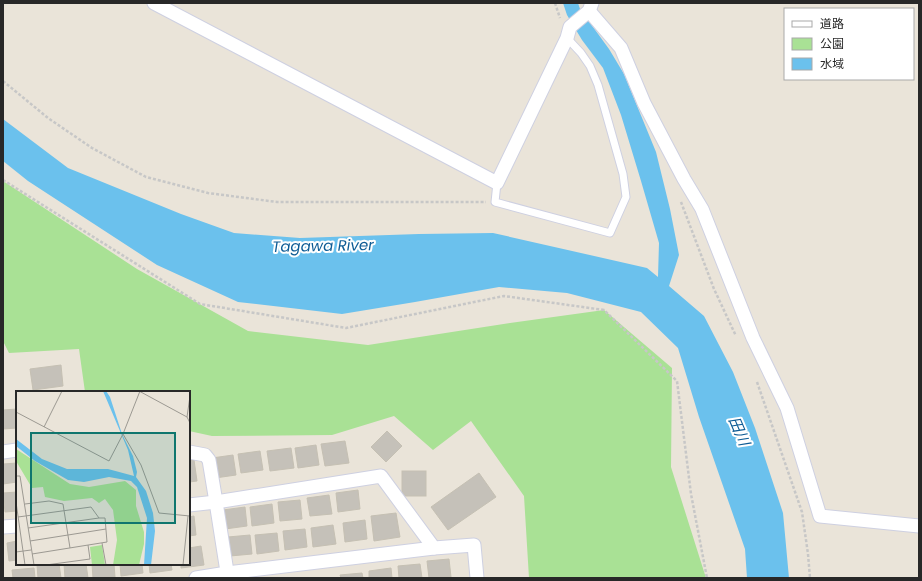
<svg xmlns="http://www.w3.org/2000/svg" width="922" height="581" font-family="Poppins,'Noto Sans JP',sans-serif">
  <rect width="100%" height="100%" fill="#eae4d9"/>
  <polygon fill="#a9e195" points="3,181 137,269 248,331 368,345 510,323 604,310 672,368 671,467 706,578 529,578 524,496 471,421 433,450 394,416 332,435 212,436 189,431 189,392 85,392 79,349 9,353 3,341"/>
  <polygon fill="#6bc1ed" points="563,3 578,3 580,9 609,49 624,74 656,152 670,209 679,255 669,286 704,316 733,372 755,428 783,513 789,578 747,578 745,549 699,417 678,348 641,312 567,293 499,287 415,302 342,314 238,302 157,265 28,181 3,161 3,119 68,168 181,214 234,233 300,238 419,234 493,233 647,268 658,277 659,243 641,181 621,115 603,68 582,40 567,15"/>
  <g fill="#c5c1b9" stroke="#c5c0b3">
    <polygon points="61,365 63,386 33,390 30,369"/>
    <polygon points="17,409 17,428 3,429 3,410"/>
    <polygon points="387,431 402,446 386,462 371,447"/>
    <polygon points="345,441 349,463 325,466 321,444"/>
    <polygon points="316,445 319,465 298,468 295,448"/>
    <polygon points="291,448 294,468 270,471 267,451"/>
    <polygon points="260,451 263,470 241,473 238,454"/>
    <polygon points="233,455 236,475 215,478 212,458"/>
    <polygon points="194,460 197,481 189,482 189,461"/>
    <polygon points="17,463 17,482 3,484 3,464"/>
    <rect x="402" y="471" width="24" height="25"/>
    <polygon points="479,473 496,497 448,530 431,507"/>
    <polygon points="358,490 360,509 338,512 336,493"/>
    <polygon points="17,492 17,511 5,512 3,493"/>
    <polygon points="329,495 332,514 310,516 307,498"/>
    <polygon points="300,500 302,519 280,521 278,502"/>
    <polygon points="272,504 274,523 252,526 250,507"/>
    <polygon points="245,507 247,526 225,529 223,510"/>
    <polygon points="396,513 400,537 374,541 371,516"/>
    <polygon points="194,516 196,535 189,536 189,517"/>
    <polygon points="365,520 367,539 345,542 343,523"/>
    <polygon points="333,525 336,544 313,547 311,528"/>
    <polygon points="305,529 307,547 285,550 283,531"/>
    <polygon points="277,533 279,551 257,554 255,535"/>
    <polygon points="250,535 252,554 230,556 228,537"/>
    <polygon points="17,541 17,560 9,561 7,543"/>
    <polygon points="201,546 204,565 181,568 181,564 189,564 189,548"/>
    <polygon points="449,559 451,577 429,578 427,561"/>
    <polygon points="47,564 59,564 61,578 38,578 37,565"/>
    <polygon points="64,564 86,564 88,578 65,578"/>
    <polygon points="92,564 114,564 115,577 93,578"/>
    <polygon points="120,564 142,564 143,573 121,576"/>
    <polygon points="149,564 171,564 172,570 150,573"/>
    <polygon points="420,564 422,578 399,578 398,566"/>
    <polygon points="34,568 35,578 13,578 12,570"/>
    <polygon points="391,568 392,578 369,578 369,571"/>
    <polygon points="362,573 363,578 341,578 340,575"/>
  </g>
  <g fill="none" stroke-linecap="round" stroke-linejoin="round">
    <defs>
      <polyline id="service" points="497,183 495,202 610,233 626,197 623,174 598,85 590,66 581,53 567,38"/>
      <g id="minor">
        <polyline points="154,3 497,183 567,38 570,27 589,11 592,3"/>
        <polyline points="589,11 621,48 644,103 684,179 702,209 753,338 787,408 820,516 919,526"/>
        <polyline points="3,452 17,450"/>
        <polyline points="189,452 205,455 209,460 216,502 228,578"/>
        <polyline points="189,505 216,502 381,476 434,548 474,545 477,578"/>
        <polyline points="3,527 17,526"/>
        <polyline points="196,578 227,573 434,548"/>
      </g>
    </defs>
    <use href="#service" stroke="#ced0e1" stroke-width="9"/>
    <use href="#minor" stroke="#ced0e1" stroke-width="15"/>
    <g stroke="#c7c7c7" stroke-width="2.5" stroke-dasharray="3 2" stroke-linecap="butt">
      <polyline points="555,3 560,18"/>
      <polyline points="3,81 48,118 92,148 146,177 208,193 277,202 486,202"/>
      <polyline points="3,180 200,304 346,328 504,296 604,310 677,381 691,494 707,578"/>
      <polyline points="681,202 714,289 736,336"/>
      <polyline points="757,382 802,512 808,554 810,578"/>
    </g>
    <use href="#service" stroke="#fff" stroke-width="7"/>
    <use href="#minor" stroke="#fff" stroke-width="13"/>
  </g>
  <g text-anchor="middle" stroke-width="4" stroke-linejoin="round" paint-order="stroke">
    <g font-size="15" font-style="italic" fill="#0e5c95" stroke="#fff">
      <text transform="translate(323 246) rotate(-1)" y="5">Tagawa River</text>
      <text transform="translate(739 431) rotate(67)" y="5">田川</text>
    </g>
  </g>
  <g transform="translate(16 391)">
    <rect width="174" height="174" fill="#eae4d9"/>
    <path d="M0,58L54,93L73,96L109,90L120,99V115L128,141V153L123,174H97L101,149L97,119L89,108L83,112L76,107L48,110L29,106L27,96L16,97L0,70ZM86,154L89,174H76L74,156Z" fill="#a9e195"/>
    <path d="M87,0H90L94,6L106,43L117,65L121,81L120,86L130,100L137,122L139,140L135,174H128L131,127L121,96L115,90L93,86L68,91L52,89L19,70L0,55V48L26,68L51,78H92L118,85L112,59Z" fill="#6bc1ed"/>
    <path fill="none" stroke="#9c9992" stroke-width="1" d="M123,0L171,26M174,5L171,26L174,32M0,21L93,70L107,43L124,0M28,36L46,0M107,43L125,74L143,122L174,125M0,85H4L18,174M0,111L9,174M9,113L33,110L47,113L54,157M2,126L75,116L83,127H89L91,151L16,163M12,137L83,127M14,150L90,138M86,152L90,174M0,161L15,159M30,174L74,168L72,154M167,174L172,125"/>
    <path fill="#0f766e" fill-opacity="0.15" stroke="#0f766e" stroke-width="2" d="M15,42H159V132H15Z"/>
    <rect width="174" height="174" fill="none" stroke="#282828" stroke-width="2"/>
  </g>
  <rect width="922" height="581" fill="none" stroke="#282828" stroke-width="8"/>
  <rect x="784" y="8" width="130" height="72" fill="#ffffff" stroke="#a9a9a9"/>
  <rect x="792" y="21" width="20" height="6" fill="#ffffff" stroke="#a9a9a9"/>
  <text x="820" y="28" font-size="12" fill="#282828">道路</text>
  <rect x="792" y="38" width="20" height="12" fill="#a9e195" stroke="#a9a9a9"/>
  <text x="820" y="48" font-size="12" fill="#282828">公園</text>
  <rect x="792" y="58" width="20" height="12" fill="#6bc1ed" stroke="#a9a9a9"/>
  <text x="820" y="68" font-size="12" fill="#282828">水域</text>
</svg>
